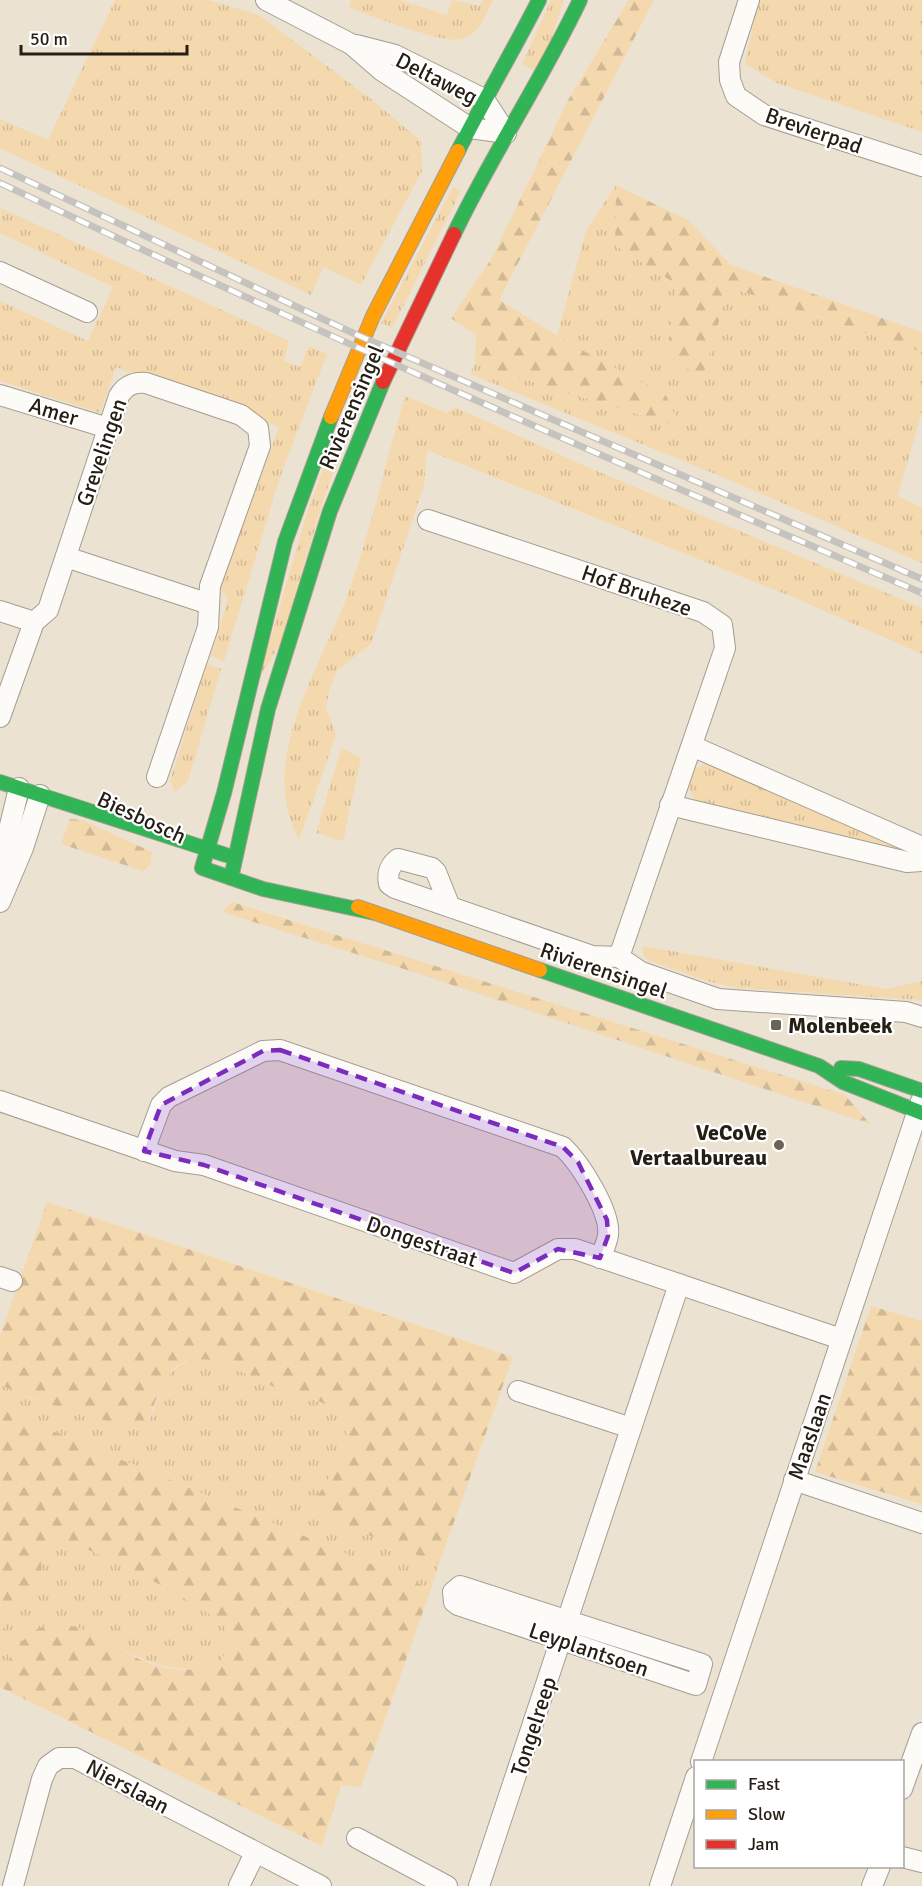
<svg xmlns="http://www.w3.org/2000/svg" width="922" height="1886" font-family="Signika,sans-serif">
  <defs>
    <pattern id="grass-tufts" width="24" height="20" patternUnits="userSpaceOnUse" patternTransform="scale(1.5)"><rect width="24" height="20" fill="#f4d8ae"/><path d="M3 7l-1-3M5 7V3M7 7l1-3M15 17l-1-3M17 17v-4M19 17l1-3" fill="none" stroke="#d1b995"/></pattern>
    <pattern id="forest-firs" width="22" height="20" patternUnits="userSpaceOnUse" patternTransform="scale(1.5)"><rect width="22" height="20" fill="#f4d8ae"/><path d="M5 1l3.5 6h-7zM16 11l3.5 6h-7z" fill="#d1b995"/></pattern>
  </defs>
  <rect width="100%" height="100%" fill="#ece2d2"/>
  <g fill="url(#grass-tufts)">
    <polygon points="115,0 208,0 259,15 371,99 421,141 422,171 361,285 323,267 311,295 0,148 0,119 48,140"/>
    <path d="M351,0H400L447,15L452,0L480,6L483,0H493C485,15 480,34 462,39C445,45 370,15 349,8Z"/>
    <polygon points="551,0 564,0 546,54 533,70 522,64"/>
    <polygon points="758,0 922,0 922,132 777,83 745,64"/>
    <polygon points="616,185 615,245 676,284 667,354 702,379 728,287 922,352 922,411 898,496 922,508 922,563 715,474 470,374 475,364 679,427 557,336 586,231"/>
    <polygon points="453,187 461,191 392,328 381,323"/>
    <polygon points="1,208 289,341 284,361 300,367 309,346 327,354 280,477 224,661 211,656 228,600 220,587 279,427 116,367 100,413 0,381 0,301 88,341 113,287 0,233"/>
    <polygon points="359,372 368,376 325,495 280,644 258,681 306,516"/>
    <path d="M405,396L447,413L455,407L578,463L922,608V654L800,600L427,450L424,485L371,644L337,671L330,688L326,707L336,735L299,840C256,760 320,669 348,594C371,530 386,461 405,396Z"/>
    <polygon points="207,664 221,669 188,781 175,792 170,781"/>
    <polygon points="341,748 361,758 343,841 316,833"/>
    <path d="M707,763L904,851L699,802C686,792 689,785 693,770Z"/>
    <polygon points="643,946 886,989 922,981 922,1000 738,988 710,982 649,961 643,954"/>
    <path d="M193,1359L216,1360L336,1409L347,1422C347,1453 331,1475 315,1500L327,1518L439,1564L431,1589L0,1409V1385L36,1400L141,1429C168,1405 145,1380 193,1359Z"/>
    <path d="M60,1545C67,1546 75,1547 83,1548C104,1554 213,1609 224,1626C233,1640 227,1651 219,1664C171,1679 134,1656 93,1634L9,1660L0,1680V1634L11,1614L41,1581V1561L46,1550Z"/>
  </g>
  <g fill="url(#forest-firs)">
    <polygon points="629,0 654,0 499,300 569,343 666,395 680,427 475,364 476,335 451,318 492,258 568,100"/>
    <polygon points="616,185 689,221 731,265 922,332 922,352 729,287 702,379 667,354 676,284 615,245"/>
    <polygon points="70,819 82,820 152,852 150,865 143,871 61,844"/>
    <polygon points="232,902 845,1095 870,1124 404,969 222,912"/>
    <path d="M47,1202L513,1357L439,1564L327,1518L316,1508L315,1500C331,1475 347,1453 347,1423L336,1409L316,1400L283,1391L216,1360L193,1359L176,1366L162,1383L147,1424L141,1429C93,1419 45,1404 0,1385V1336Z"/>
    <polygon points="871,1306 922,1321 922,1504 815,1472"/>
    <path d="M0,1409L431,1589L361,1787L341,1785L322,1846L0,1687C0,1673 9,1660 16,1649C57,1592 105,1648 151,1664C173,1672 197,1671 219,1664C227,1652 233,1640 224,1626C213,1610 103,1553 82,1548C69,1545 59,1546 46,1550L41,1561L42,1581L11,1614L0,1634Z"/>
  </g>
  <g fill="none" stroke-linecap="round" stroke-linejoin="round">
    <defs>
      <g id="street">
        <polyline points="266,0 351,44 381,70 470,128 506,133"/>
        <polyline points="749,0 729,62 730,80 736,96 764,115 922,166"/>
        <polyline points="356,45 395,55 484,99 506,133"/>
        <polyline points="0,272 87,312"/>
        <polyline points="0,395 108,428"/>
        <polyline points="428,520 703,612 722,625 725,648 619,957"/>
        <polyline points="66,557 209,604"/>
        <polyline points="0,611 34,622"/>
        <path d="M0,717L34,622L48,610L119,396C126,385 134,382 146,383L241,415L258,428L260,446L210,586L208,627L157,777"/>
        <polyline points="692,746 922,847"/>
        <polyline points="670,805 907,862 922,861"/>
        <polyline points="0,867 19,788"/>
        <polyline points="0,902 23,848 40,795"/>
        <path d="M450,907L436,872L432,868L398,859C389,866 387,873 389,884L395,888L592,956L619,957L641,972L718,999L906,1012L922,1017"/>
        <polyline points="0,1101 175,1161 204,1165 514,1273 558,1249 575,1249 841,1339"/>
        <path d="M144,1151L161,1105L169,1097L263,1051L280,1050L563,1147C580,1163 611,1212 608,1235C607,1243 603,1251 600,1258"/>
        <polyline points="0,1277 12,1281"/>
        <polyline points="518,1391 631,1428"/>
        <polyline points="794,1480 922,1523"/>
        <polygon points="460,1586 702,1664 696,1685 458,1605 454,1602 453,1592"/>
        <polyline points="701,1762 921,1101"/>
        <polyline points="902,1789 922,1733"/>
        <polyline points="357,1838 447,1886"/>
        <polyline points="902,1857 922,1862"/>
        <polyline points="13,1886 42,1779 48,1766 59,1758 75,1758 321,1886"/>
        <polyline points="239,1886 255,1853"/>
        <polyline points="479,1886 679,1284"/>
        <polyline points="660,1886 696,1777"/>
        <polyline points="872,1886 880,1866"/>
      </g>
      <g id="fast">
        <path d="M458,151C484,100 513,51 539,0"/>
        <path d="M454,234C492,154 542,80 580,0"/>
        <polyline points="331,417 285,542 224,793 202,868 263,889 375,913"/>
        <polyline points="0,782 226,855"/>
        <polyline points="231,878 268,709 330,511 383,382"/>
        <polyline points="540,970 819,1066 843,1082 922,1113"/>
        <polyline points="841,1068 859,1069 922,1091"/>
      </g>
      <g id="slow">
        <polyline points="331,417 373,316 458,151"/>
        <polyline points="358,907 540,970"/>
      </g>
      <polyline id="jam" points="383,382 454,234"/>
    </defs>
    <use href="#street" stroke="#a49d91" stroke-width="22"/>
    <use href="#fast" stroke="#a49d91" stroke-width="16"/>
    <use href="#slow" stroke="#a49d91" stroke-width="16"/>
    <use href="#jam" stroke="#a49d91" stroke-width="16"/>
    <use href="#street" stroke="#fcfbf8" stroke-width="20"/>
    <use href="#fast" stroke="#30b455" stroke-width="14"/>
    <use href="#slow" stroke="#ff9f0a" stroke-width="14"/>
    <use href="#jam" stroke="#e5322d" stroke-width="14"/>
    <defs>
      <g id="rail">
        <polyline points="0,168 355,334 922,579"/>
        <path d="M0,183C304,327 612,461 922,593"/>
      </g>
    </defs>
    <use href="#rail" stroke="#c6c3be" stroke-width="7"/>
    <use href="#rail" stroke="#fff" stroke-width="4.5" stroke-dasharray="14" stroke-linecap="butt"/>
  </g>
  <path fill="#7b2cbf" fill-opacity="0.2" stroke="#7b2cbf" stroke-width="4.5" stroke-dasharray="12 8" stroke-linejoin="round" d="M280,1050L563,1147L578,1162L607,1220L608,1236L600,1258L558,1249L514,1273L204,1165L144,1151L161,1105L263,1051Z"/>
  <g fill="#6b6356" stroke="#fff" stroke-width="2">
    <rect x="770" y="1019" width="12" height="12" rx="3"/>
    <circle cx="779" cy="1145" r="6"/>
  </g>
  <g text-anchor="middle" stroke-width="4.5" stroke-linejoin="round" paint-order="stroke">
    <g font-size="22" fill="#251e14" stroke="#fff">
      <text transform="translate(437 78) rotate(27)" y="8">Deltaweg</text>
      <text transform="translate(814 130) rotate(19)" y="8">Brevierpad</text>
      <text transform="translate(351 407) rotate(-67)" y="8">Rivierensingel</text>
      <text transform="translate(54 411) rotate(17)" y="8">Amer</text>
      <text transform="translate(101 452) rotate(-71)" y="8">Grevelingen</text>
      <text transform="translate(637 590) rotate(19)" y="8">Hof Bruheze</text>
      <text transform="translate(142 817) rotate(25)" y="8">Biesbosch</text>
      <text transform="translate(604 970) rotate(19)" y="8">Rivierensingel</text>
      <text transform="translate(422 1241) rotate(19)" y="8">Dongestraat</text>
      <text transform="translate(809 1436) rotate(-71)" y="8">Maaslaan</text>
      <text transform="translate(589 1649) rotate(19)" y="8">Leyplantsoen</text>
      <text transform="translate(533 1726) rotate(-72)" y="8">Tongelreep</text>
      <text transform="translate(128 1786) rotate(28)" y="8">Nierslaan</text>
    </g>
    <g font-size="22" font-weight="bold" fill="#251e14" stroke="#fff" text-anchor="start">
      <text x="788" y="1033">Molenbeek</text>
      <text x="767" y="1140" text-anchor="end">VeCoVe<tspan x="767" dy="25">Vertaalbureau</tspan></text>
    </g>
  </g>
  <rect x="694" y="1760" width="210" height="108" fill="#ffffff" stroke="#a8a5a1" stroke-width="1.5"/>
  <rect x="706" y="1780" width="30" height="9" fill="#30b455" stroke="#a8a5a1" stroke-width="1.5"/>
  <text x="748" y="1790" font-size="18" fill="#251e14">Fast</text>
  <rect x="706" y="1810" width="30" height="9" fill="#ff9f0a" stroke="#a8a5a1" stroke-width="1.5"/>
  <text x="748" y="1820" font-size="18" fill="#251e14">Slow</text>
  <rect x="706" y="1840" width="30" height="9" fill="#e5322d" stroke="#a8a5a1" stroke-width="1.5"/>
  <text x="748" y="1850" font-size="18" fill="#251e14">Jam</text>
  <path d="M21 45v9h166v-9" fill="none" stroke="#251e14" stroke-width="3"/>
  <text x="30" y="45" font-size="18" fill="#251e14" stroke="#ffffff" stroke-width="4.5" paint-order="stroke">50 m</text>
</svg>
